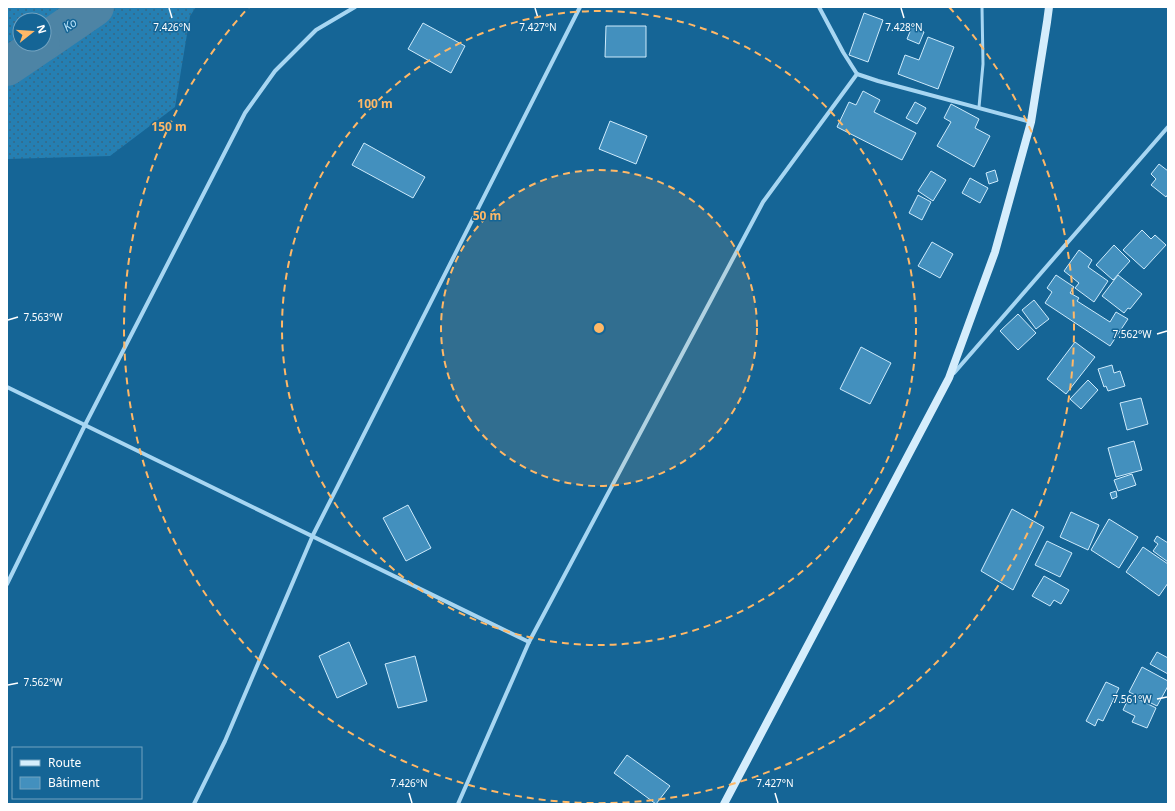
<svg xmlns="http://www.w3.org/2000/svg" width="1175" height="811" font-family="'Noto Sans',sans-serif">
  <defs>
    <pattern id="grass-dots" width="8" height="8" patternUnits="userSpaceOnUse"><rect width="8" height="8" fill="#257fb2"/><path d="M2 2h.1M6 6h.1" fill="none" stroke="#376884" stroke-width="1.8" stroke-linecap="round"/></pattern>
  </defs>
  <rect width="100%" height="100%" fill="#156596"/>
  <path fill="url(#grass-dots)" fill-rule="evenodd" d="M7,7H196L190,16L175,107L110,156L7,159ZM20,20H44V44H20Z"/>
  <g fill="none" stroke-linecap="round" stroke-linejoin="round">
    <g stroke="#4d84a5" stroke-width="38">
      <polyline points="44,42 95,7"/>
      <polyline points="7,67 41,44"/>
    </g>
  </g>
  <g fill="#4390be" stroke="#ceebfc">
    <polygon points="864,13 883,20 868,62 849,55"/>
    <polygon points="423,23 465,46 451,73 408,49"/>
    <polygon points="606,26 646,26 646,57 605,57"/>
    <polygon points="912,27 924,32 919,44 907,39"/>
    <polygon points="928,37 954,47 938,89 898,74 905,55 919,60"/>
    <polygon points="863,91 880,100 874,112 916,133 902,160 837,127 849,102 856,105"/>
    <polygon points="915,102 926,108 917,124 906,118"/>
    <polygon points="951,104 979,119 975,128 990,136 974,167 937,146 951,122 944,118"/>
    <polygon points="610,121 647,136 636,164 599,149"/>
    <polygon points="364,143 425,177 413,198 352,165"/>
    <polygon points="1159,164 1168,171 1168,194 1166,197 1151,185 1156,179 1151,174"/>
    <polygon points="995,170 998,181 989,184 986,173"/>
    <polygon points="931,171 946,180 933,201 918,191"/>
    <polygon points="970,178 988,188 980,203 962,193"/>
    <polygon points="918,195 931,202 922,220 909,213"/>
    <polygon points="1142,230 1151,239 1155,235 1166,245 1144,269 1123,250"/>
    <polygon points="932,242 953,254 940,278 918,266"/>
    <polygon points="1114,245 1130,261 1113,280 1096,265"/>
    <polygon points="1079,250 1092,260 1088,267 1108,281 1094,302 1075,288 1079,283 1064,271"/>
    <polygon points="1056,275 1074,287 1070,293 1079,298 1077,301 1110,322 1116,312 1128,319 1110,346 1045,303 1052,292 1047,288"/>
    <polygon points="1118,275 1142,294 1130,309 1128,308 1124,313 1102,296"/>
    <polygon points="1034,300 1049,319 1036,329 1022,310"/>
    <polygon points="1018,314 1036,333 1018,350 1000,331"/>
    <polygon points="1075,342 1095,357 1066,394 1047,379"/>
    <polygon points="861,347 891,363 870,404 840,389"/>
    <polygon points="1112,365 1114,373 1120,371 1125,386 1108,391 1106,386 1104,387 1098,369"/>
    <polygon points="1088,380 1098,390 1081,409 1070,399"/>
    <polygon points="1141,398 1148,424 1127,430 1120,403"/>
    <polygon points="1134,441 1142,470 1116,477 1108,448"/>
    <polygon points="1132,474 1136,485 1118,491 1114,480"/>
    <polygon points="1116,491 1117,497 1112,499 1110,493"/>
    <polygon points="408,505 431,548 406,561 383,518"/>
    <polygon points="1012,509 1044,527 1013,590 981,571"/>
    <polygon points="1071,512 1099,525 1088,550 1060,537"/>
    <polygon points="1109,519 1138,537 1119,568 1091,550"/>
    <polygon points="1157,536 1168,543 1168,562 1153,551 1158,544 1154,541"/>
    <polygon points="1047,541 1072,553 1060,577 1035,565"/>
    <polygon points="1143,547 1168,564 1168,583 1159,596 1126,572"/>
    <polygon points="1044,576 1069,590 1061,604 1054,600 1050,606 1032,596"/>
    <polygon points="349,642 367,684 337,698 319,656"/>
    <polygon points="1157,652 1168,658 1168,674 1150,664"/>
    <polygon points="415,656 427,701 398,708 385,664"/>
    <polygon points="1142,667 1168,681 1168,686 1157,706 1129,692"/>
    <polygon points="1106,682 1119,688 1103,721 1098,719 1095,726 1086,721"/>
    <polygon points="1130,695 1156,708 1147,728 1132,722 1135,716 1123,710"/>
    <polygon points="627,755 670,786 656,804 614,773"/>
  </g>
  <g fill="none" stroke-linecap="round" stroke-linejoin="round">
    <polyline stroke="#a7d6f2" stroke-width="3" points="979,107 983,64 982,7"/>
    <g stroke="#a7d6f2" stroke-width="4">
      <polyline points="819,7 843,52 857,74"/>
      <polyline points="954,373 1168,127"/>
      <polyline points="7,387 529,642"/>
      <polyline points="7,584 85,425 245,113 275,71 316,30 355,7"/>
      <polyline points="194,804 225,741 313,535 580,7"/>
      <polyline points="458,804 529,642 763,202 857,74 878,81 1031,122"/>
    </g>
    <polyline stroke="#d5edfc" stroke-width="8" points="724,804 949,378 995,252 1031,122 1047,22 1049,7"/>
  </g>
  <path fill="none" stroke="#fff" stroke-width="1.5" d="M169,8L172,18M535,8L538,18M901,8L904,18M8,320L18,317M1157,334L1167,331M8,685L18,683M1157,699L1167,697M409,793L412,803M775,793L778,803"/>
  <circle cx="599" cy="328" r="158" fill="#ffb867" fill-opacity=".12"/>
  <g fill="none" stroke="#ffb867" stroke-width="2" stroke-dasharray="7 5">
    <circle cx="599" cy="328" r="158"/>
    <circle cx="599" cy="328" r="317"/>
    <path d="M949 7A475 475 0 1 1 249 7"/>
  </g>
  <g text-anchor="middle" stroke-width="3" stroke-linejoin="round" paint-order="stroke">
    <g font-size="12" font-style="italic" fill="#b7e1f8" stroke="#156596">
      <text transform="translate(70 25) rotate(-34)" y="4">Ko</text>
    </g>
  </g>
  <g font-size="10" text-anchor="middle" fill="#fff" stroke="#156596" stroke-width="3" stroke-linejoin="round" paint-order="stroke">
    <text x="172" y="31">7.426°N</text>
    <text x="538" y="31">7.427°N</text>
    <text x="904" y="31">7.428°N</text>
    <text x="43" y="321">7.563°W</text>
    <text x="1132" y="338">7.562°W</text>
    <text x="43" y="686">7.562°W</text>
    <text x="1132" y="703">7.561°W</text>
    <text x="409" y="787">7.426°N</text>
    <text x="775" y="787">7.427°N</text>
  </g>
  <circle cx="599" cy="328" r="6" fill="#ffb867" stroke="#156596" stroke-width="2"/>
  <g font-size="12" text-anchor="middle" font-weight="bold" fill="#ffb867" stroke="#156596" stroke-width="3" stroke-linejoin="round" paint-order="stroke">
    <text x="375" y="108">100 m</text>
    <text x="169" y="131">150 m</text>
    <text x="487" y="220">50 m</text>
  </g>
  <rect width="1175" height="811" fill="none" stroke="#ffffff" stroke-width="16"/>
  <rect x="12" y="747" width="130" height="52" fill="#156596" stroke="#73a3c0"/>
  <rect x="20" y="760" width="20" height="6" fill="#d5edfc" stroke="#73a3c0"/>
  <text x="48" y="767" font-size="12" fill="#ffffff">Route</text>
  <rect x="20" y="777" width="20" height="12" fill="#4390be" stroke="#73a3c0"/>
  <text x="48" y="787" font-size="12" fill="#ffffff">Bâtiment</text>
  <g transform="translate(32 32) rotate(73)"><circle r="19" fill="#156596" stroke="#73a3c0"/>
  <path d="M0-3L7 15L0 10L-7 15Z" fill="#ffb867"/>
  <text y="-6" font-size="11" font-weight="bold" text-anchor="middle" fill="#ffffff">N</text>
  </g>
</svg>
